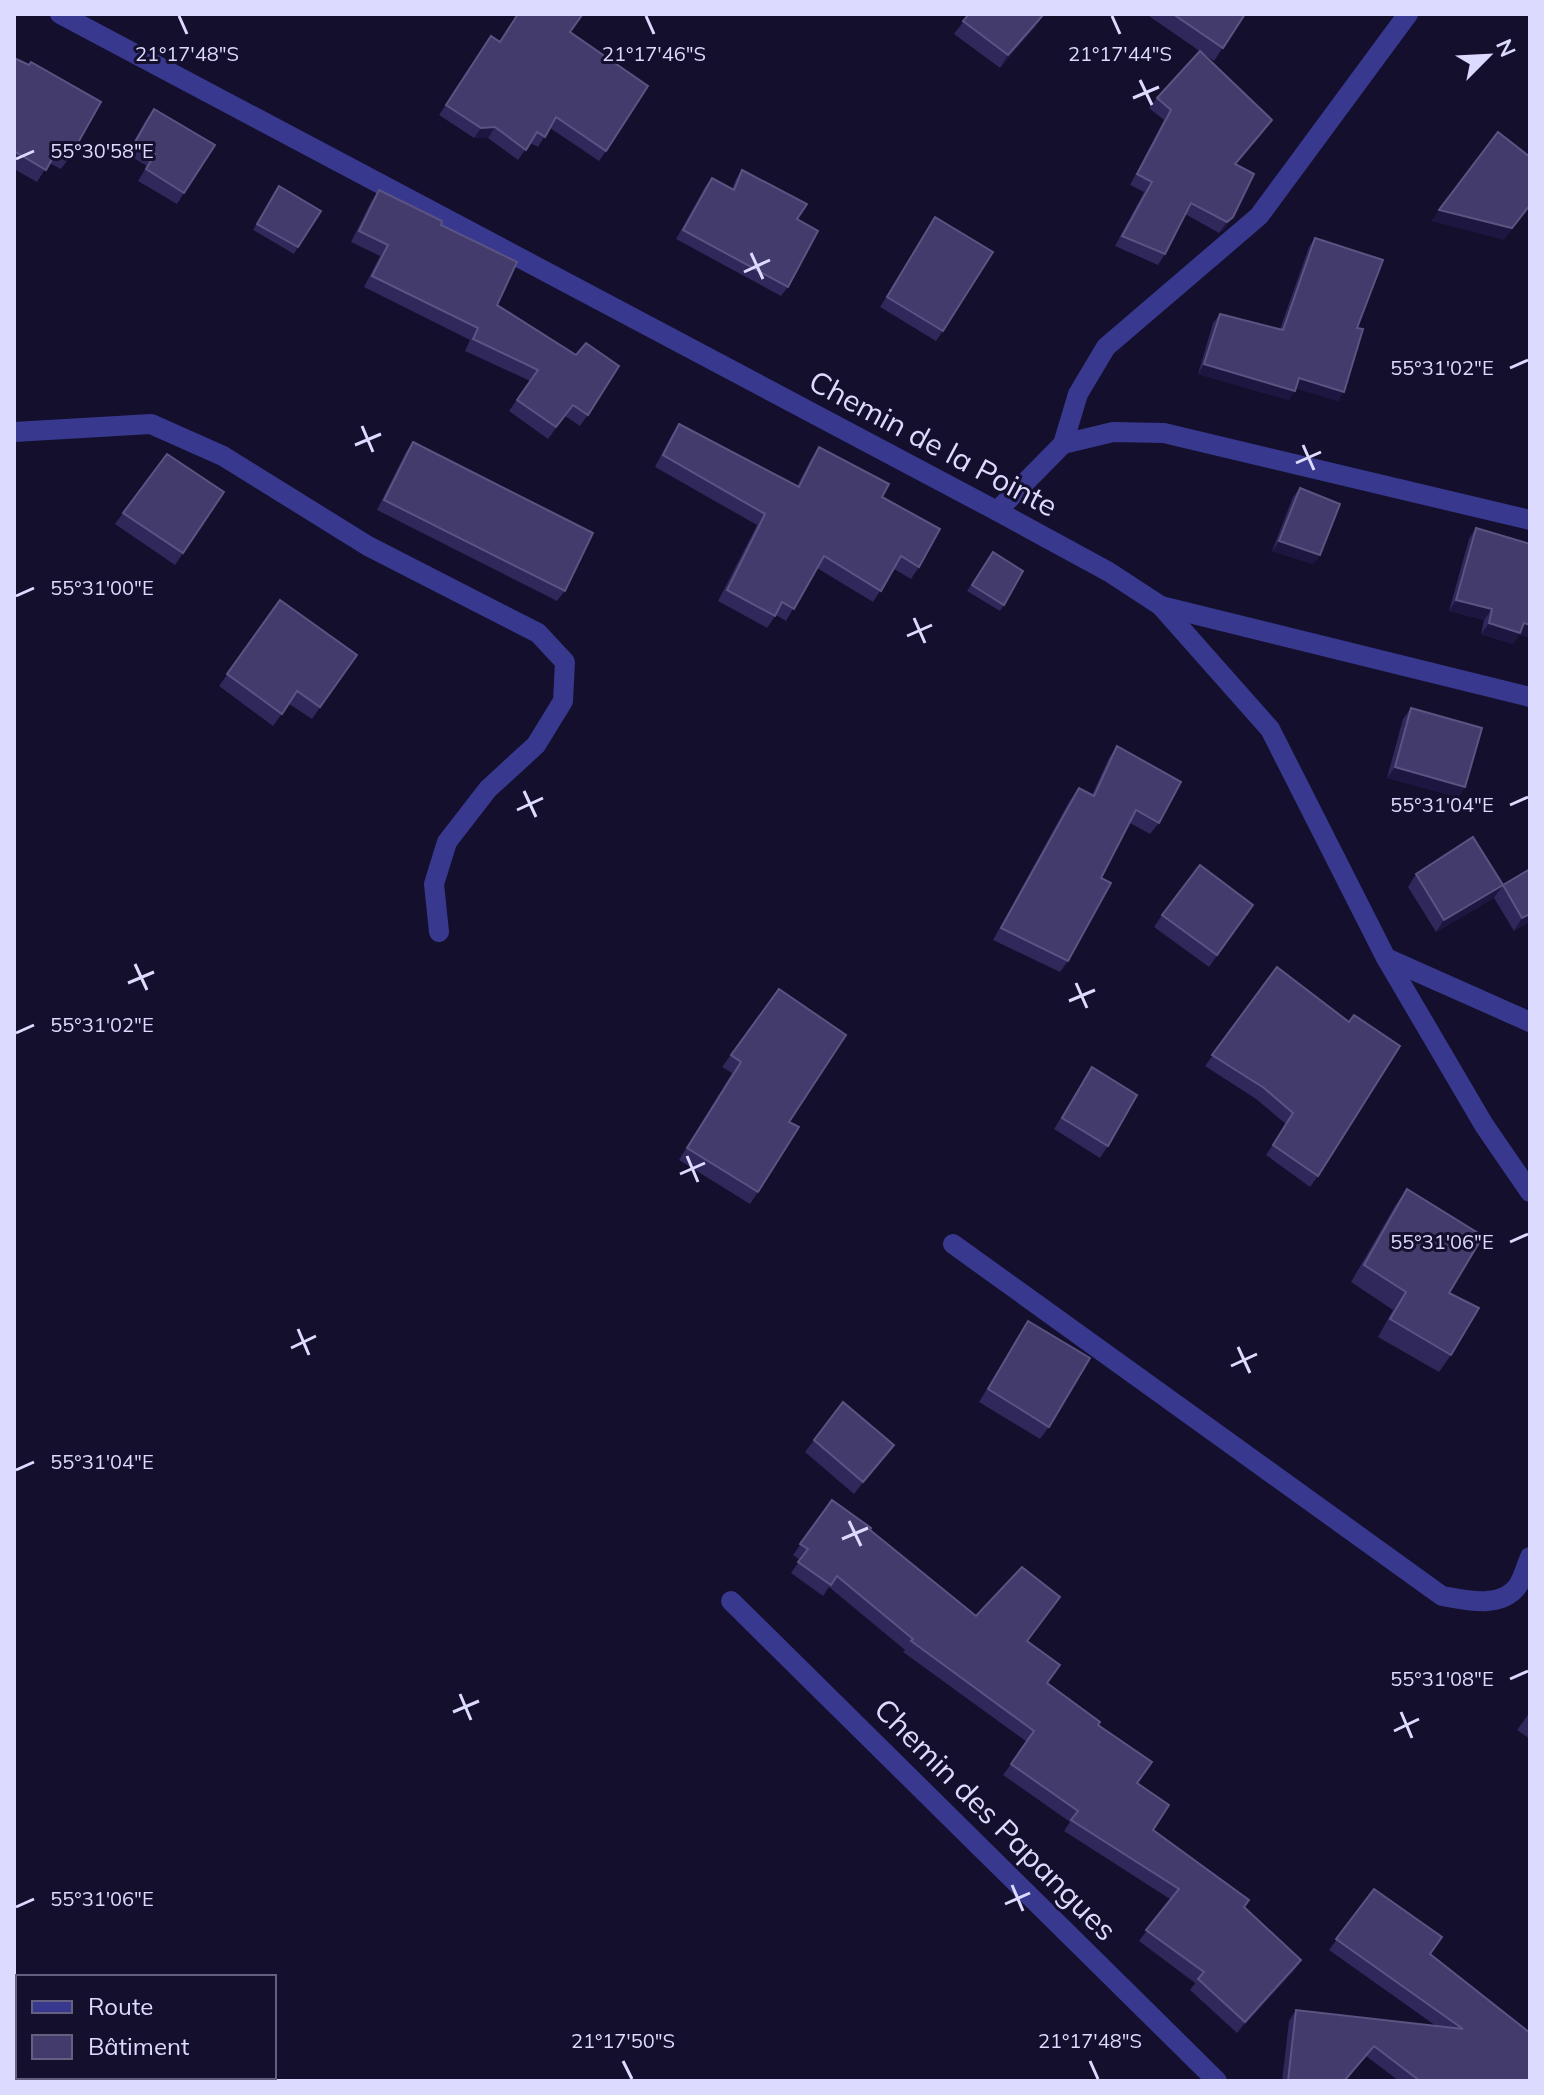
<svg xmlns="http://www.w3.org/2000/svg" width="1544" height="2095" font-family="Mulish,sans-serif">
  <rect width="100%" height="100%" fill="#130f2c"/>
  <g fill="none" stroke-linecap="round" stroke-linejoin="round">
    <g stroke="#38388e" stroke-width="20">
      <polyline points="60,14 997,511 1109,572 1161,606 1270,729 1386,958 1484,1125 1530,1192"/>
      <polyline points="14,432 151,424 223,456 368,546 538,633 565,662 563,701 536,745 488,789 447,842 434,884 439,932"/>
      <polyline points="1063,444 1078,394 1106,347 1259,216 1408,14"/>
      <polyline points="997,511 1063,444 1113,432 1164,433 1530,520"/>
      <polyline points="1161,606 1530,697"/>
      <polyline points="1386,958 1530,1022"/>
      <path d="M953,1244L1442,1596C1465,1600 1500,1609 1517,1587C1523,1579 1526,1566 1530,1557"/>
      <polyline points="731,1601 1217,2081"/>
    </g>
  </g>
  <g fill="#30275a">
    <polygon points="969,14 1036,26 1000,68 954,34"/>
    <polygon points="1146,14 1245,14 1214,61"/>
    <polygon points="570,32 606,151 599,161 550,128 538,147 530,143 518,160 488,138 474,138 439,115 491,36 500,41"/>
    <polygon points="14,58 70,157 61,169 49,163 37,182 14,169"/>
    <polygon points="1157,98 1265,130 1236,164 1226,227 1219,233 1185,214 1165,254 1158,265 1115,246 1144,192 1130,185 1164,120 1149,108"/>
    <polygon points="154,109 184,193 177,204 138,181 147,166 127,154 146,120"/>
    <polygon points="742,170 797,219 788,287 781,296 676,239 705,187 712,178 732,189 736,179"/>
    <polygon points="279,186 298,247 294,254 253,230"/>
    <polygon points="379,190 441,225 497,305 588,415 580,426 565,416 548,439 509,411 530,381 465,351 470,340 364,287 380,256 351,242 371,202"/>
    <polygon points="935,217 943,331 936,341 880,307"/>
    <polygon points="1315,238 1357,328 1338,401 1296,388 1289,400 1198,374 1213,323 1220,314 1280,329 1309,247"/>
    <polygon points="679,424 797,486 811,459 819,447 882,497 919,567 911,579 894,569 873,602 817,568 786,621 776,615 767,628 718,601 757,525 655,467 671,436"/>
    <polygon points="413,442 565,591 557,601 377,510 406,452"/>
    <polygon points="1300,488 1320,555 1313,564 1272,551 1293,497"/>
    <polygon points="224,492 175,565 115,524 123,513"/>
    <polygon points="1476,528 1530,544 1530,637 1519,635 1513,644 1481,634 1484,620 1449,611 1469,539"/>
    <polygon points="993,552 1004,605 1000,611 967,591"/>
    <polygon points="280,600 357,655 312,719 289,704 273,726 219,686"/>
    <polygon points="1411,708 1465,787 1458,797 1387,778 1403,719"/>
    <polygon points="1117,746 1159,823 1150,834 1130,823 1101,878 1068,961 1060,972 993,940 1070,800 1079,788 1092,795 1109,758"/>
    <polygon points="1416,874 1503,885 1530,921 1514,931 1494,898 1436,932 1408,887"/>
    <polygon points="1253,905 1209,967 1154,927 1162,915"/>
    <polygon points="1277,967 1318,1176 1310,1187 1266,1155 1286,1124 1256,1099 1205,1066"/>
    <polygon points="779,989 758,1192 750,1204 679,1160 732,1073 722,1067"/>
    <polygon points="1092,1067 1108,1146 1100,1158 1054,1129"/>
    <polygon points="1407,1189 1449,1293 1451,1355 1439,1372 1378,1337 1393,1310 1351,1282 1395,1206"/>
    <polygon points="1028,1321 1049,1427 1040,1439 979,1402"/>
    <polygon points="814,1440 885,1457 854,1494 805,1452"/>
    <polygon points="832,1500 976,1616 1028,1641 1047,1683 1098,1725 1137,1783 1153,1830 1244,1907 1301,1960 1294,1971 1237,2033 1190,1990 1195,1983 1139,1941 1170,1899 1064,1831 1070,1822 1003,1775 1027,1742 903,1652 905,1650 829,1587 823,1596 791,1573 800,1560 793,1555"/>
    <polygon points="1530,1712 1530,1739 1517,1730"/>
    <polygon points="1374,1889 1430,1954 1530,2081 1399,2081 1366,2056 1346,2081 1282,2081 1289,2021 1296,2010 1436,2026 1329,1950"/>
  </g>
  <g fill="#1d1640">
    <polygon points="1044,14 1036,26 1000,68 1008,55"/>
    <polygon points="1272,120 1265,130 1227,174 1235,164"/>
    <polygon points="495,127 488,138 474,138 481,128"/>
    <polygon points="1530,205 1504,240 1431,221 1439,210"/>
    <polygon points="1233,217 1226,227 1219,233 1227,222"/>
    <polygon points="1204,364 1295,391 1289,400 1198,374"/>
    <polygon points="1299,378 1344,392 1338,401 1293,387"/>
    <polygon points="1279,541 1320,555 1313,564 1272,551"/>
    <polygon points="1456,600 1492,609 1484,620 1449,611"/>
    <polygon points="1489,623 1524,623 1530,625 1530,637 1519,635 1513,644 1481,634"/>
    <polygon points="1395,767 1465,787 1458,797 1387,778"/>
    <polygon points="1503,885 1494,898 1436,932 1444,920"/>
    <polygon points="1530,914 1530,921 1514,931 1522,918"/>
    <polygon points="894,1445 885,1457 854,1494 863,1482"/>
    <polygon points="1301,1960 1294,1971 1237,2033 1245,2022"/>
  </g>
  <g fill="#433b6c" stroke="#5b5483" stroke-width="2">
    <polygon points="518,14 581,14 582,15 570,32 648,86 606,151 556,117 545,137 537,132 526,150 495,127 481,128 446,105 491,36 500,42"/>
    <polygon points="969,14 1044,14 1008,55 963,21"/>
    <polygon points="1173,14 1245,14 1223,48"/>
    <polygon points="1200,51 1272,120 1235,164 1254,174 1233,217 1227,222 1191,203 1165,254 1122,236 1152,182 1137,174 1171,110 1157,98"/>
    <polygon points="14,58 29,65 31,62 101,102 70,157 57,150 46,170 14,151"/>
    <polygon points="154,109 215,145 184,193 146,169 155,154 135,142"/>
    <polygon points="1498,132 1530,157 1530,205 1512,228 1439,210"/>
    <polygon points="742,170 807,204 797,219 818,231 788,287 683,230 712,178 734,190"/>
    <polygon points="279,186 321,211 298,247 257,224"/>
    <polygon points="379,190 442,221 441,225 517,262 497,305 576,355 586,343 619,366 588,415 573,405 556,427 517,400 538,370 473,339 478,328 372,276 388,245 359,231"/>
    <polygon points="935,217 993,252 943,331 887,297"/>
    <polygon points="1315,238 1383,260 1357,328 1363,329 1344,392 1299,378 1295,391 1204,364 1220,314 1283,330"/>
    <polygon points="679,424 799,487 819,447 889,484 882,497 940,529 919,567 901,556 881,591 824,556 794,609 782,602 775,616 727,590 765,514 663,455"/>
    <polygon points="413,442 593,533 565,591 384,500"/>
    <polygon points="167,454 224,492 183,553 123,513"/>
    <polygon points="1300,488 1340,504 1320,555 1279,541"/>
    <polygon points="1476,528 1530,544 1530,625 1524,623 1520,633 1489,623 1492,609 1456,600"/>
    <polygon points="993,552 1023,571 1004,605 972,585"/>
    <polygon points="280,600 357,655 320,707 297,691 282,714 227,674"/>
    <polygon points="1411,708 1482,728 1465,787 1395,767"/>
    <polygon points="1117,746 1181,782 1159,823 1136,810 1101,878 1111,883 1068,961 1001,928 1079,788 1094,796"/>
    <polygon points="1473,837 1503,885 1444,920 1416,874"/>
    <polygon points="1200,865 1253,905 1217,955 1162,915"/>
    <polygon points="1530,869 1530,914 1522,918 1503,885"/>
    <polygon points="1277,967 1349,1022 1354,1015 1400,1046 1318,1176 1273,1145 1293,1113 1264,1088 1212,1055"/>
    <polygon points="779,989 846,1035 789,1122 799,1127 758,1192 687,1148 741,1062 731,1055"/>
    <polygon points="1092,1067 1137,1095 1108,1146 1062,1118"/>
    <polygon points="1407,1189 1483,1236 1449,1293 1479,1308 1451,1355 1390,1319 1406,1292 1364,1265"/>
    <polygon points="1028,1321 1090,1358 1049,1427 988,1389"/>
    <polygon points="843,1402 894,1445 863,1482 814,1440"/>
    <polygon points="832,1500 871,1528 870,1530 976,1616 1022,1567 1060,1597 1027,1641 1060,1665 1047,1683 1100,1722 1098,1725 1152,1762 1137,1783 1169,1805 1153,1830 1249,1900 1244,1907 1301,1960 1245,2022 1198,1979 1204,1972 1146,1930 1179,1889 1071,1820 1078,1811 1011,1764 1034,1731 911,1641 913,1639 837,1576 831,1585 798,1562 808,1549 800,1544"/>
    <polygon points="1374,1889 1442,1937 1430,1954 1530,2033 1530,2081 1420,2081 1374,2046 1344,2081 1288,2081 1296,2010 1463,2029 1336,1939"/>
  </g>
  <path fill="none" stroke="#dddaff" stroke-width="3" d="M179,16L187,34M646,16L654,34M1112,16L1120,34M1140,80L1152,105M1133,98L1159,87M16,159L34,151M751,253L763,279M744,272L770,260M1510,368L1528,360M362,426L373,452M355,445L381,434M1303,445L1314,470M1296,463L1321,452M16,596L34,588M914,618L925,643M907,636L932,625M524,791L536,817M1510,805L1528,797M517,810L543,798M135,964L147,990M128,983L154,972M1076,983L1087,1008M1069,1001L1095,990M16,1033L34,1025M687,1156L698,1182M680,1174L705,1163M1510,1242L1528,1234M298,1329L309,1355M1238,1347L1250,1373M291,1348L316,1336M1231,1366L1257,1354M16,1470L34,1462M849,1521L861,1546M842,1539L868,1528M1510,1679L1528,1671M460,1694L471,1720M453,1712L479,1701M1401,1712L1412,1738M1394,1731L1419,1719M1012,1885L1023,1911M1005,1904L1030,1893M16,1907L34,1899M623,2061L632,2079M1090,2061L1098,2079"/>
  <g text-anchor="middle" stroke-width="6" stroke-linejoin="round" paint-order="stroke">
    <g font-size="30" fill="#dddaff" stroke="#130f2c">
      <text transform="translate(933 444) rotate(28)" y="10">Chemin de la Pointe</text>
      <text transform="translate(995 1820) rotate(45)" y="10">Chemin des Papangues</text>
    </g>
  </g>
  <g font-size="20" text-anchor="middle" fill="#dddaff" stroke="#130f2c" stroke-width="6" stroke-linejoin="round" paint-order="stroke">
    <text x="187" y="61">21°17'48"S</text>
    <text x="654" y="61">21°17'46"S</text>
    <text x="1120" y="61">21°17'44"S</text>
    <text x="102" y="158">55°30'58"E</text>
    <text x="1442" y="375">55°31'02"E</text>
    <text x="102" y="595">55°31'00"E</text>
    <text x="1442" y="812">55°31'04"E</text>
    <text x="102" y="1032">55°31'02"E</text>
    <text x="1442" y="1249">55°31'06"E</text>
    <text x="102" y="1469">55°31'04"E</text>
    <text x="1442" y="1686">55°31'08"E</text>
    <text x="102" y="1906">55°31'06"E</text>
    <text x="623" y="2048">21°17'50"S</text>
    <text x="1090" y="2048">21°17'48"S</text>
  </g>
  <rect width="1544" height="2095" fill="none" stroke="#dddaff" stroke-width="32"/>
  <rect x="16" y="1975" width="260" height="104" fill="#130f2c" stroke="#646080" stroke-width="2"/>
  <rect x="32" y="2001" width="40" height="12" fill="#38388e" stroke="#646080" stroke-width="2"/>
  <text x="88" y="2015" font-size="24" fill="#dddaff">Route</text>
  <rect x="32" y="2035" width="40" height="24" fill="#433b6c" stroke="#646080" stroke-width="2"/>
  <text x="88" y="2055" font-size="24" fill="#dddaff">Bâtiment</text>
  <g transform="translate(1488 56) rotate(66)" stroke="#130f2c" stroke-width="6" paint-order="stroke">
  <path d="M0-6L14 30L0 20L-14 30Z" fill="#dddaff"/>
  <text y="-12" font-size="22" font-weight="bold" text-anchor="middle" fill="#dddaff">N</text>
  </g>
</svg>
